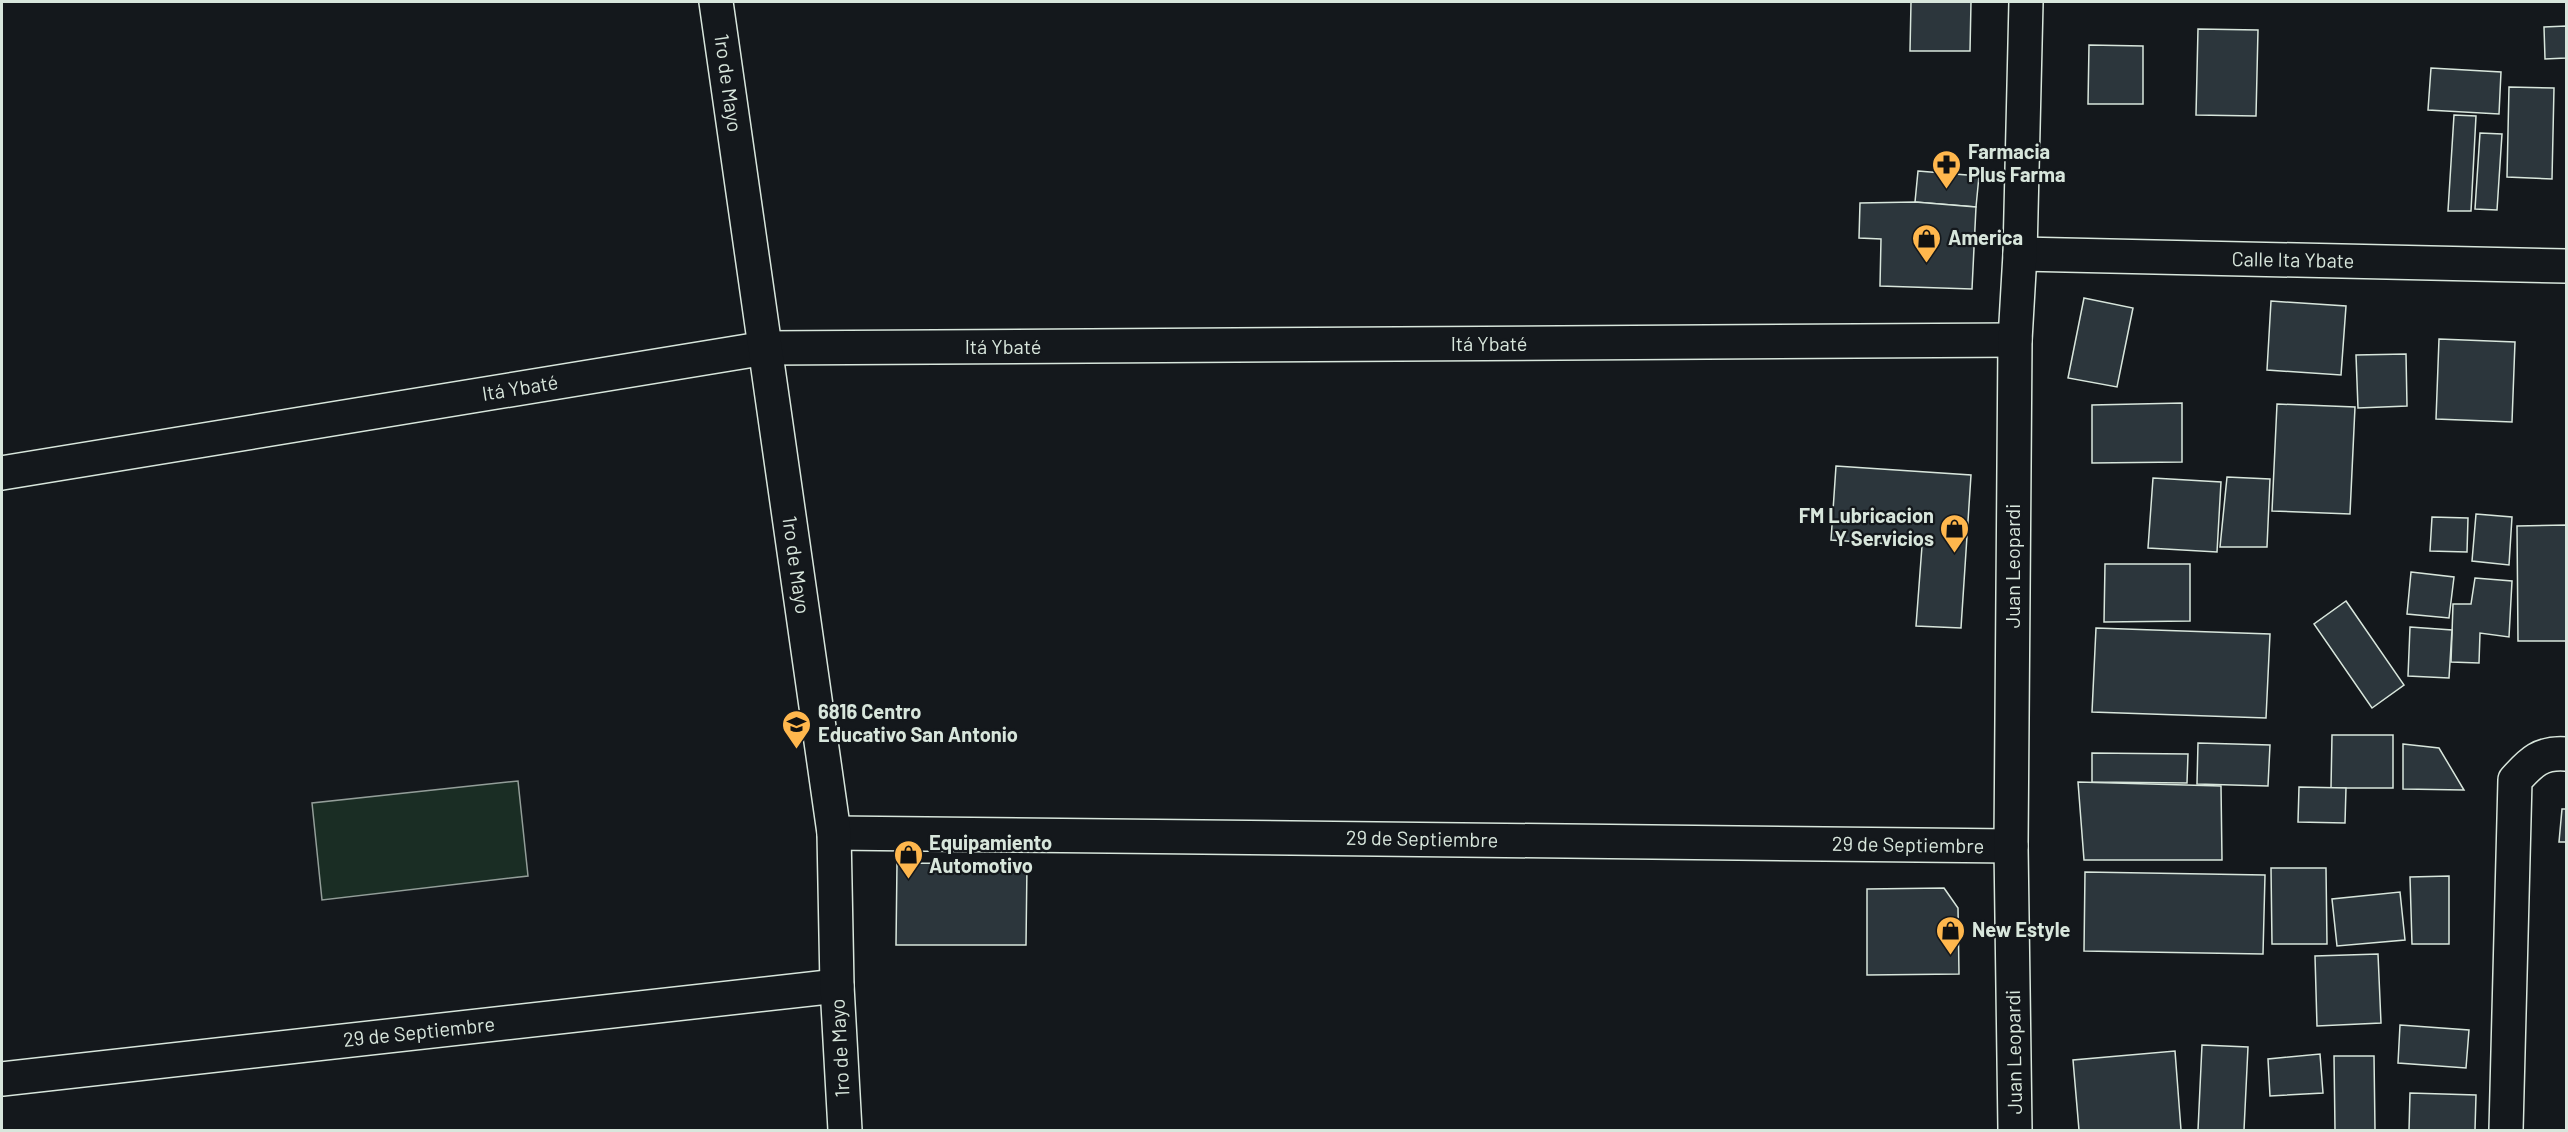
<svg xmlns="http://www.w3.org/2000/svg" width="2568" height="1132" font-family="Barlow,sans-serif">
  <rect width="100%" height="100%" fill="#14181c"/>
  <polygon fill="#1a2d24" stroke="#939e99" stroke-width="1.5" points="518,781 528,876 322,900 312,803"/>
  <g fill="#2c363c" stroke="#d8e6dc" stroke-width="1.5">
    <polygon points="1911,2 1971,2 1970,51 1910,51"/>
    <polygon points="2566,26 2566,58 2545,59 2544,27"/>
    <polygon points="2198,29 2258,30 2256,116 2196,115"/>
    <polygon points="2089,45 2143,46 2143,104 2088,104"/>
    <polygon points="2431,68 2501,72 2499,114 2428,110"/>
    <polygon points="2509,87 2554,88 2552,179 2507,177"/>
    <polygon points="2454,115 2476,116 2471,211 2448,211"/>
    <polygon points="2480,133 2502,134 2497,210 2475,209"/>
    <polygon points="1918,171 1979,176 1976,207 1915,202"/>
    <polygon points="1915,202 1976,207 1972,289 1880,286 1881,239 1859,238 1860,203"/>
    <polygon points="2084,298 2133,308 2117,387 2068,378"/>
    <polygon points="2271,301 2346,306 2341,375 2267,370"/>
    <polygon points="2439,339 2515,342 2512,422 2436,419"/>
    <polygon points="2406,354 2407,406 2358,408 2356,355"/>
    <polygon points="2182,403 2182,462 2092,463 2092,405"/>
    <polygon points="2277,404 2355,407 2350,514 2272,511"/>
    <polygon points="1836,466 1971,475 1961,628 1916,626 1922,546 1831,540"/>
    <polygon points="2227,477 2270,479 2267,547 2220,547"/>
    <polygon points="2153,478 2221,482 2217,552 2148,548"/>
    <polygon points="2476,514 2512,517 2509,565 2472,561"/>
    <polygon points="2432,517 2468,518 2467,552 2430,551"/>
    <polygon points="2566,525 2566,641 2518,641 2517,526"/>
    <polygon points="2105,564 2190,564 2190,621 2104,622"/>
    <polygon points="2411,572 2454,577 2449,618 2407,614"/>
    <polygon points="2475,578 2512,581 2509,637 2480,633 2479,663 2451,662 2453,604 2471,604"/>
    <polygon points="2346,601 2404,685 2372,708 2314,624"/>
    <polygon points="2410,627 2452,630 2449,678 2408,676"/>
    <polygon points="2096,628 2270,634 2266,718 2092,712"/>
    <polygon points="2332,735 2393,735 2393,788 2331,788"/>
    <polygon points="2198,743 2270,745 2268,786 2197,784"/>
    <polygon points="2403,744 2439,748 2464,790 2403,789"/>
    <polygon points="2092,753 2188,754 2187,783 2092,782"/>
    <polygon points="2078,782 2221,786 2222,860 2084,860"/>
    <polygon points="2299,787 2346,788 2345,823 2298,822"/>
    <polygon points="2562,809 2566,809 2566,842 2559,842"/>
    <polygon points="897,863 1027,864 1026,945 896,945"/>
    <polygon points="2271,868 2326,868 2327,944 2272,944"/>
    <polygon points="2085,872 2265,875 2263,954 2084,951"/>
    <polygon points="2449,876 2449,944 2412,944 2410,877"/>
    <polygon points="1944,888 1958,908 1959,974 1867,975 1867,889"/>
    <polygon points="2400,892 2405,940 2337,946 2332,899"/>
    <polygon points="2378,954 2381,1023 2317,1026 2315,956"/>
    <polygon points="2400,1025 2469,1030 2466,1068 2398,1063"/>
    <polygon points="2202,1045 2248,1047 2244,1130 2198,1130"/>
    <polygon points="2175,1051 2181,1130 2079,1130 2073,1060"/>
    <polygon points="2320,1054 2323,1093 2270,1096 2268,1059"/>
    <polygon points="2334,1056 2374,1056 2375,1130 2335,1130"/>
    <polygon points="2410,1093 2476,1095 2475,1130 2409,1130"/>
  </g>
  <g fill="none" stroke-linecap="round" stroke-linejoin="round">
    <defs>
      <g id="street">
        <polyline points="2020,254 2566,266"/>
        <polyline points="2,473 766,348 2015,340"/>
        <polyline points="834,833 2011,846"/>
        <polyline points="2,1079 837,986"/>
        <path d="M2506,1130L2515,780C2531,762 2541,752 2566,754"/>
      </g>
      <g id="secondary">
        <polyline points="716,2 834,833 837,986 845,1130"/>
        <polyline points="2015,1130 2011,846 2015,340 2020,254 2026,2"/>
      </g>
    </defs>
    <use href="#street" stroke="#d8e6dc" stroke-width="36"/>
    <use href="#secondary" stroke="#d8e6dc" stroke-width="36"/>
    <use href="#street" stroke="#14181c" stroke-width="33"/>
    <use href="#secondary" stroke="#14181c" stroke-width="33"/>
  </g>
  <defs>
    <symbol id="pharmacy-pin" viewBox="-11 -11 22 30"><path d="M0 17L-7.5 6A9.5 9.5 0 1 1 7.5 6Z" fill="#ffb74d" stroke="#14181c"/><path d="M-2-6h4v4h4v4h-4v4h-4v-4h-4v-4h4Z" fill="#111"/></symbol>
    <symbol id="shop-pin" viewBox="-11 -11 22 30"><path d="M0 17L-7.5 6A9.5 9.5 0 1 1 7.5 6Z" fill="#ffb74d" stroke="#14181c"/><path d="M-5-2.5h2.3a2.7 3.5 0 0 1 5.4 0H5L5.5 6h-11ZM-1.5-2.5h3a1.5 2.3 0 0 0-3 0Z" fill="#111"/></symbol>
    <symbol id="school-pin" viewBox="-11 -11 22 30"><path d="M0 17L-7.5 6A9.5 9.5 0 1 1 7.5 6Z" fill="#ffb74d" stroke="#14181c"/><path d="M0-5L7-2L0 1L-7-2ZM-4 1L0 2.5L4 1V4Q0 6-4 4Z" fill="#111"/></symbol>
  </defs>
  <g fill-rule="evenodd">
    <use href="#pharmacy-pin" x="1930" y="148" width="33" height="45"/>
    <use href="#shop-pin" x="1910" y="222" width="33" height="45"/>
    <use href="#shop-pin" x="1938" y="512" width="33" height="45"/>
    <use href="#school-pin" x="780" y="708" width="33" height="45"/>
    <use href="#shop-pin" x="892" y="838" width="33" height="45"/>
    <use href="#shop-pin" x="1934" y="914" width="33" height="45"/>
  </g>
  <g text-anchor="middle" stroke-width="4.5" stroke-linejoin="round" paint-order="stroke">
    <g font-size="20" fill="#d8e6dc" stroke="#14181c">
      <text transform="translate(728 83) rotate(82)" y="7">1ro de Mayo</text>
      <text transform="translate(2293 260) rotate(1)" y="7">Calle Ita Ybate</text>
      <text x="1489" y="351">Itá Ybaté</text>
      <text x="1003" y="354">Itá Ybaté</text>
      <text transform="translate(520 388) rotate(-9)" y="7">Itá Ybaté</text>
      <text transform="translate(796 565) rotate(82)" y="7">1ro de Mayo</text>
      <text transform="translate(2013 566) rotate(-90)" y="7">Juan Leopardi</text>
      <text transform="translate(1422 839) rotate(1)" y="7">29 de Septiembre</text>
      <text transform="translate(1908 845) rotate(1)" y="7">29 de Septiembre</text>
      <text transform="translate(419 1032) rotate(-6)" y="7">29 de Septiembre</text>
      <text transform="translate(840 1048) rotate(-93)" y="7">1ro de Mayo</text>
      <text transform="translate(2014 1052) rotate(-91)" y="7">Juan Leopardi</text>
    </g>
    <g font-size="20" font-weight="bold" fill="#d8e6dc" stroke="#14181c" text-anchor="start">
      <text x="1968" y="159">Farmacia<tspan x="1968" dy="23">Plus Farma</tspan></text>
      <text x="1948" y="245">America</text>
      <text x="1934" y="523" text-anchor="end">FM Lubricacion<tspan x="1934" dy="23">Y Servicios</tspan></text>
      <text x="818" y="719">6816 Centro<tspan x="818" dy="23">Educativo San Antonio</tspan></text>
      <text x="929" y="850">Equipamiento<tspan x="929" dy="23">Automotivo</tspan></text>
      <text x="1972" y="937">New Estyle</text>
    </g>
  </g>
  <rect width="2568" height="1132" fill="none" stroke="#d8e6dc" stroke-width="6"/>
</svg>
